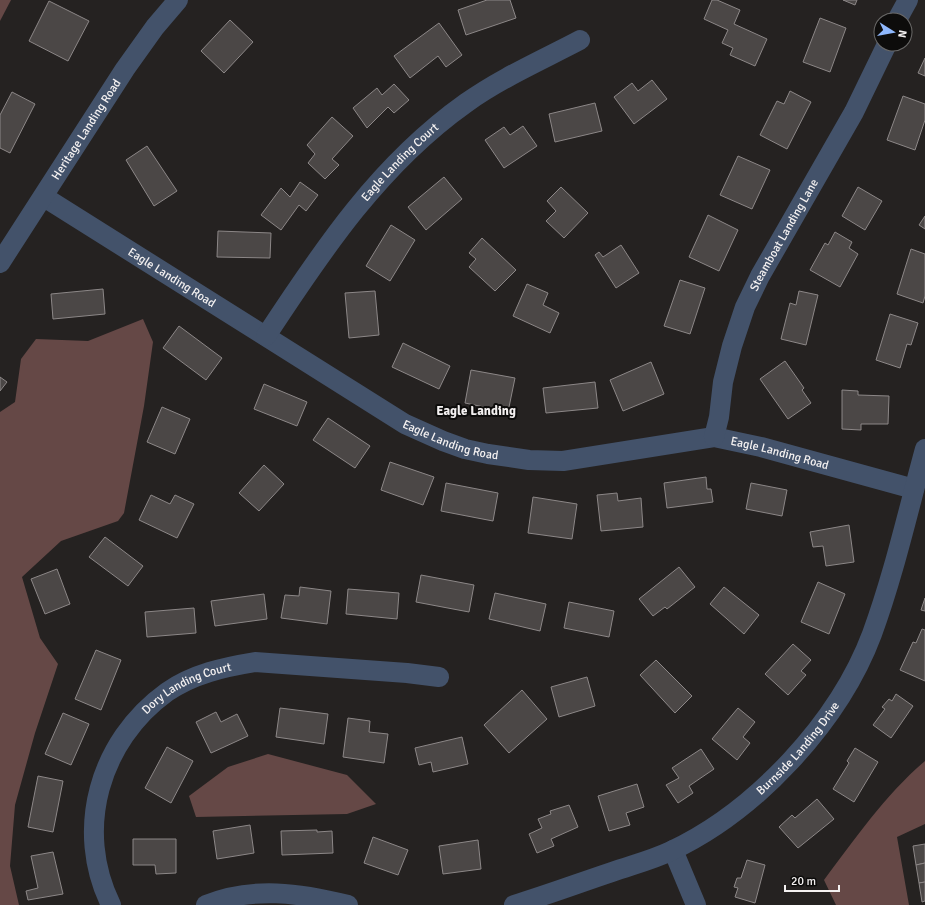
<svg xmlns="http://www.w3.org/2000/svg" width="925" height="905" font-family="Signika,sans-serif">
  <rect width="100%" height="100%" fill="#252221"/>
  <g fill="#654846">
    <polygon points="0,0 11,0 0,21"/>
    <polygon points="143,319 153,342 144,406 124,513 118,521 61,541 22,577 40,638 58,664 35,733 15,805 10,866 19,905 0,905 0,412 15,402 21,359 36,339 88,341"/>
    <polygon points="268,754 347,775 376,804 347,814 196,817 189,796 228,767"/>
    <path d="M925,761V824L897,837L909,905H836L824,880C855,839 886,794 925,761Z"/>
  </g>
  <g fill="#4b4746" stroke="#8c8787">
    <polygon points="487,0 510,0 516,18 466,35 458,10"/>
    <polygon points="712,0 717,0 740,10 734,24 767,39 755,66 730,55 733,48 722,43 728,30 704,19"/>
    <polygon points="843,0 857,0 855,5"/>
    <polygon points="49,1 89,21 68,61 29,41"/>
    <polygon points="820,18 846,28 830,72 803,62"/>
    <polygon points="230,20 253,42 224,73 201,51"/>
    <polygon points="439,23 462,55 446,67 438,56 410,78 394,56"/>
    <polygon points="925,58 925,76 918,73"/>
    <polygon points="652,80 667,99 634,124 614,97 632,83 638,91"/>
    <polygon points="394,84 409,100 394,113 388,107 367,128 353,108 377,88 382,95"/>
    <polygon points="790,91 811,102 787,149 760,135 777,101 784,104"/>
    <polygon points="12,92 35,104 10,153 0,148 0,115"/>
    <polygon points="903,96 925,104 925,120 915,150 887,140"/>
    <polygon points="595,103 602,131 555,142 549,114"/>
    <polygon points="332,117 353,136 332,159 339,165 325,179 308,163 315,154 307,145"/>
    <polygon points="523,126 537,146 504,168 485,140 504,127 510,135"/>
    <polygon points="147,146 177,191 154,206 126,160"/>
    <polygon points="738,156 770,170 752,209 720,195"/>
    <polygon points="444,177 462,199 426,230 408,207"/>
    <polygon points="300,182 318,195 306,211 299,205 281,230 261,215 281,188 290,197"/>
    <polygon points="561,187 588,213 564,238 546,221 556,211 547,201"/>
    <polygon points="858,187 882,201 865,230 842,216"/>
    <polygon points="708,215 738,230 719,271 689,257"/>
    <polygon points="925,216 925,229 919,225"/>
    <polygon points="391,225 415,240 390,281 366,266"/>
    <polygon points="218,231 271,233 270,258 217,257"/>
    <polygon points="835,232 852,242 849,248 858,254 840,287 810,270 825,243 828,245"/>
    <polygon points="482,238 516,270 495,291 469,267 476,259 469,253"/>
    <polygon points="621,245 639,273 616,288 595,255 599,252 603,257"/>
    <polygon points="911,249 925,254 925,296 923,303 897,294"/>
    <polygon points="680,280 705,288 690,334 664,326"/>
    <polygon points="527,284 548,293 543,305 559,313 550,333 513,316"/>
    <polygon points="103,289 105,314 53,319 51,294"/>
    <polygon points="375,291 379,335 349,338 345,293"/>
    <polygon points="799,291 818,295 806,345 781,339 790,303 796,305"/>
    <polygon points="890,314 918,323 911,345 907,344 900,368 876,360"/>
    <polygon points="179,326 222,358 206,380 163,348"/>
    <polygon points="403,343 450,366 439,389 392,367"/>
    <polygon points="785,361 804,388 802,390 811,403 788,419 760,379"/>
    <polygon points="651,362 664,394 623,411 610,380"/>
    <polygon points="471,370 515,378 508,412 465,403"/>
    <polygon points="0,377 7,382 0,391"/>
    <polygon points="595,382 598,408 546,413 543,388"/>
    <polygon points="264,384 307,402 297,426 254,409"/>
    <polygon points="842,390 858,391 858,395 889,396 888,424 861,424 861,430 842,429"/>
    <polygon points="162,407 190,419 175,454 147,442"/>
    <polygon points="328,418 370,446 355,468 313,440"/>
    <polygon points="390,462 434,477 423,505 381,490"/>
    <polygon points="264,465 284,484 259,511 239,493"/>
    <polygon points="706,477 707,489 711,489 713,502 667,508 664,483"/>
    <polygon points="446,483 498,493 493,521 441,511"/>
    <polygon points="751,483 787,490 782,516 746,509"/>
    <polygon points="617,493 618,501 641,498 643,527 601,531 597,495"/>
    <polygon points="151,495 170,504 175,495 194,504 177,538 139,520"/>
    <polygon points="533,497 577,504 572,539 528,533"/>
    <polygon points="849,525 854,562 826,566 823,546 813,547 810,532"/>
    <polygon points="105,537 143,566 128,586 89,557"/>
    <polygon points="679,567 695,587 667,609 665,607 653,616 639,599"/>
    <polygon points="57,569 70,604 45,614 31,579"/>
    <polygon points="421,575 474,585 469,612 416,602"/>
    <polygon points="818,582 845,594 829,634 801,622"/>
    <polygon points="300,587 331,591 327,624 281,618 285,595 299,596"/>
    <polygon points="724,587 759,615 744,634 710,604"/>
    <polygon points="348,589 399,593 397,619 346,614"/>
    <polygon points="495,593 546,604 540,631 489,619"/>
    <polygon points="264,594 267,619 215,626 211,601"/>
    <polygon points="925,598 925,611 921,610"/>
    <polygon points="569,602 614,611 609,637 564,628"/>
    <polygon points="194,608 196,633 147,637 145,612"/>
    <polygon points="922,629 925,630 925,681 900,670 913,642 916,643"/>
    <polygon points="793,644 811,660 801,671 806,675 788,695 765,674"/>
    <polygon points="96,650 121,660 101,710 75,699"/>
    <polygon points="656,660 692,696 675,713 640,675"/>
    <polygon points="587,677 595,706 559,717 551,687"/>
    <polygon points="522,690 547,719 509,753 484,725"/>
    <polygon points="896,694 913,706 891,738 873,725 885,709 882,707 889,699 892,701"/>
    <polygon points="280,708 328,714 324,744 276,737"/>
    <polygon points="738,708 755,722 743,737 750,743 737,760 712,739"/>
    <polygon points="216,712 221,722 237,714 248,736 211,753 196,722"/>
    <polygon points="63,713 89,724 71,765 45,754"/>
    <polygon points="348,718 370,721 369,732 388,734 384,763 343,757"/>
    <polygon points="462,737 468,764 433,772 431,762 419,765 415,748"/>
    <polygon points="167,747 193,761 171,803 145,788"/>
    <polygon points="855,748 878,762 854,802 833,789 849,763 847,761"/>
    <polygon points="701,749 714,769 689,786 693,793 678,803 666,785 679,778 672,768"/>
    <polygon points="38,776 63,781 53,832 28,827"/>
    <polygon points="637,784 644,807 626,813 630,825 609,831 598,796"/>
    <polygon points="817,799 834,819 798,848 779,827 792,815 795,818"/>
    <polygon points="569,805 578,827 551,839 554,846 537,853 529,834 542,828 538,819 551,814 550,811"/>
    <polygon points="250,825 254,853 217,859 213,831"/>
    <polygon points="317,830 317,832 332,831 333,853 282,855 281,831"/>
    <polygon points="373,837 408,850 398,875 364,863"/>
    <polygon points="133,839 176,839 176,873 156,874 155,865 133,865"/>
    <polygon points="478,840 481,869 443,874 439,846"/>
    <polygon points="925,844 925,863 916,865 913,846"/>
    <polygon points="53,852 63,894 28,900 26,891 38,888 31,856"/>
    <polygon points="747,860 765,865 755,903 735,897 738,888 734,887 737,878 741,878"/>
    <polygon points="925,863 925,882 919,883 916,865"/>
    <polygon points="925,882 925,901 922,902 919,883"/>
  </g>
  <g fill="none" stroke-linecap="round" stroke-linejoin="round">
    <g stroke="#43526a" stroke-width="20">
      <polyline points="897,20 908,0"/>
      <path id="s1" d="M44,197L405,424L443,441L465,449L488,454L529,460L563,461L714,437L761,447L914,489"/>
      <path id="s2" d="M0,263L125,69L155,27L178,0"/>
      <path id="s3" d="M266,336C323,249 380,164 466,103C501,78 542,60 580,40"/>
      <path id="s4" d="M714,437L719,417L723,382L732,346L745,307L760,276L854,112L887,44"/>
      <polyline points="673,850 696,905"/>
      <path id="s5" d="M111,905C74,830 99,741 167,692C193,674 224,667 255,662L407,673L439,677"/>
      <path d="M206,905C252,886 301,893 348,905"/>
      <path id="s6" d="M514,905C547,895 579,883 612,872C632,865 652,860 671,851C756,811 839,722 872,634C894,574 908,511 925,449"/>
    </g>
  </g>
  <g text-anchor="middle" stroke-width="4" stroke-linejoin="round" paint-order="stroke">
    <g font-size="12" fill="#f4f1f1" stroke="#0d0c0b">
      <text dy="4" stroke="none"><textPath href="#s2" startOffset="159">Heritage Landing Road</textPath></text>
      <text dy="4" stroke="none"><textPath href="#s3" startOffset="220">Eagle Landing Court</textPath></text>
      <text dy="4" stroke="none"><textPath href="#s4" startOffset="216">Steamboat Landing Lane</textPath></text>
      <text dy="4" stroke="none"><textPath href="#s1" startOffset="151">Eagle Landing Road</textPath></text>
      <text dy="4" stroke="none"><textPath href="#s1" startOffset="475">Eagle Landing Road</textPath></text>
      <text dy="4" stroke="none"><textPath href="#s1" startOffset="811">Eagle Landing Road</textPath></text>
      <text dy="4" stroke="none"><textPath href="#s5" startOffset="259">Dory Landing Court</textPath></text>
      <text dy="4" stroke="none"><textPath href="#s6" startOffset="331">Burnside Landing Drive</textPath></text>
    </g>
    <g font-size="13" font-weight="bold" fill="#f4f1f1" stroke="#0d0c0b">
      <text x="476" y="415">Eagle Landing</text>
    </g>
  </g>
  <g transform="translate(893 32) rotate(101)"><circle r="19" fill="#0d0c0b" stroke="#696867"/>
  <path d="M0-3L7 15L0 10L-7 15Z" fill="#8fb8fd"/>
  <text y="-6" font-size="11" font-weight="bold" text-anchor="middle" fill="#f4f1f1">N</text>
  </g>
  <path d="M785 885v6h54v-6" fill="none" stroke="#f4f1f1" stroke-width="2"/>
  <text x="791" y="885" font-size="12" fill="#f4f1f1" stroke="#0d0c0b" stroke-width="3" paint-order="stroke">20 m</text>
</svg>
